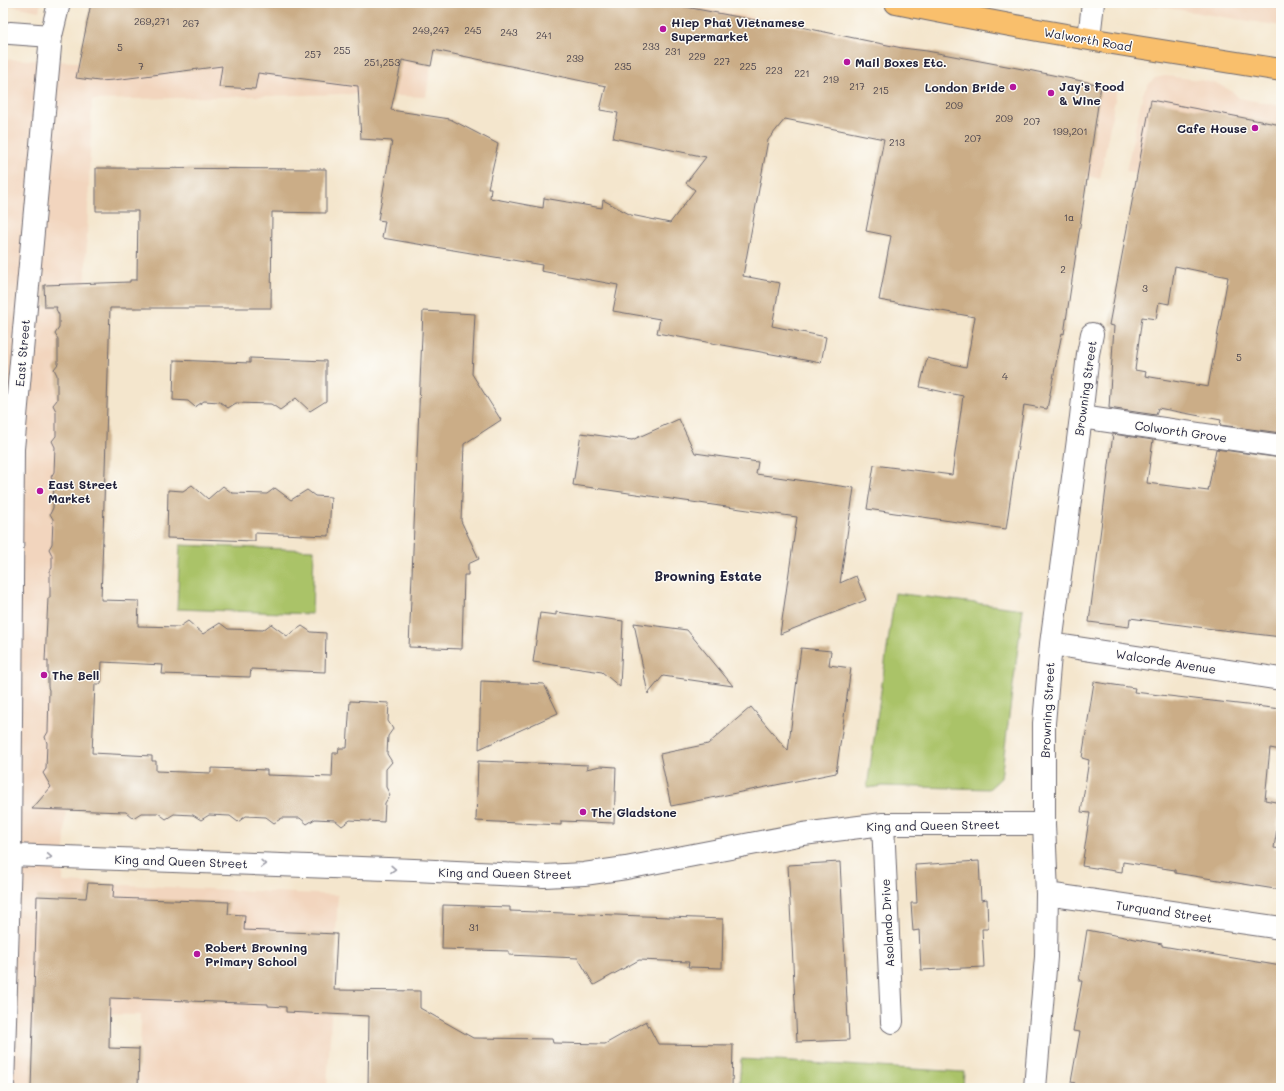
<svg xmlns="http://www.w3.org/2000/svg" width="1284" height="1091" viewBox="0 0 1284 1091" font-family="Mali,sans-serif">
  <rect width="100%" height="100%" fill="#fdfcf7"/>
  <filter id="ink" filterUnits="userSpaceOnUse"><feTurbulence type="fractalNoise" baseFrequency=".025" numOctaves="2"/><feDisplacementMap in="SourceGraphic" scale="8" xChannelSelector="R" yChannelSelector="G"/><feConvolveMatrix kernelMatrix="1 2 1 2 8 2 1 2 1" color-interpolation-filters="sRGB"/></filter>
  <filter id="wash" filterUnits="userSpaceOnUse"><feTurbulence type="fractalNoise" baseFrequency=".012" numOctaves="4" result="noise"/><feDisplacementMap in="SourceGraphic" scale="16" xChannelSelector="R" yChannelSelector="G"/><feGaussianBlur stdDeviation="0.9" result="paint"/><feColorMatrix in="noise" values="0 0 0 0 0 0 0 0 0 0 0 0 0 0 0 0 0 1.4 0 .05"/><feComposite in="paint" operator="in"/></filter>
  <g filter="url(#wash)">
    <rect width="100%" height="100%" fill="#f4e6cd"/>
    <path fill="#f2d5be" d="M3,3H41L39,11L3,4Z
      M92,3H675L1028,70L1117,89L1100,179L891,125L435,38L426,97L344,94L92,100L63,882L338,895L327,1088H139L141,1015L55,1013L50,1088H3V59L79,62Z
      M1136,3H1281V26Z
      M1165,76L1200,80L1218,84L1233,92L1239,98L1281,106V197L1126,171L1143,93L1148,85L1155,78Z"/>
    <path fill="#aac368" stroke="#667252" d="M180,545L314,550L312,614L177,609Z
      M895,593L1023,609L1001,778L989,789L883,786L867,788Z
      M741,1059L964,1072L963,1088H739Z"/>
    <g id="blocks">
      <path fill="#cbad87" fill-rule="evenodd" d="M91,3H665L770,23L796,26L902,48L927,51L1033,71L1101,85L1064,334L1062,333L1047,409L1024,405L1006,529L867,509L874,465L952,475L963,396L920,387L927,358L966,367L975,317L879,300L891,236L866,231L884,139L785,119L768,140L743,276L780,283L772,326L826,337L821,363L657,333L660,319L613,311L618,285L541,271L542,265L382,238L385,221L378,220L392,141L361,139L358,86L258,73L255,89L219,87L222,66L114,80L99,81L76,78ZM434,50L606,86L600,110L618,113L613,138L706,157L686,183L695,190L670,223L631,215L603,200L602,208L544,198L543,208L490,198L491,188H488L498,144L450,119L391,110L402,60L431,66Z
        M1151,100L1281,125V433L1220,425L1221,420L1158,408L1156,415L1109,408L1114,326L1109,325ZM1175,266L1228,277L1208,387L1145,376L1146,372L1135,370L1142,317L1156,319L1159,302L1169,304Z
        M96,168L326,169V213L272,212L271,308H110L101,600L139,601L138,626L179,627L188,621L203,634L220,623L228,629L263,630L271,624L287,636L302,626L311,632L326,633L325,672L251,669L250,677L162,674L163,665L102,662L101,684H95L92,753L152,756V761H156V771L211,773V768L267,770V775L332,777L333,753H338L339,748H347L350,701L389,703L388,721L393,729L388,736L387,754L392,762L386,769V787L390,795L385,803L384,822L350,820L342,826L335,820L315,819L307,824L300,818H282L274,823L266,817L246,816L238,822L230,816L209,815L201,820L193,815L174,814L166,819L158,813H141L133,818L126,812L32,809L51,787L43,773L46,769L47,743L45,737L48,732L49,690L48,687V661H45L48,598H50V571L52,568V555L49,549L52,544L53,519L50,514L53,508L54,483L51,477L54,472L55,447L52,441L56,436V411L53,405L57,400V375L54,369L58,364V339L55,334L59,328V315L56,309L57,307H45L44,285L130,282V280H137L138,211H96Z
        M423,311L475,314L472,374L501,420L464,444L461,521L479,559L468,564V575H464L462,649L409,647Z
        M250,358L326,361V401L310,411L296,398L280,410L271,404L236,403L228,408L220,402L204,401L195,407L188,401L173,400L174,360L250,363Z
        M679,419L695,453L758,462L756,474L854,488L840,583L856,576L866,600L780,634L797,517L573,485L581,433L632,440Z
        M1113,434L1153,440L1147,483L1208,491L1216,449L1281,458V637L1189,626L1130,618L1129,627L1089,622Z
        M192,485L208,499L223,486L232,493L267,494L275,488L291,500L307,490L315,496L331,497L329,536L255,533V541L167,538L168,490L183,491Z
        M556,612L623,621L620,687L602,672L533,662L540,613L556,615Z
        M634,623L687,630L733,686L663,676L648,694Z
        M801,648L831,651L829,665L851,668L836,773L671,806L660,754L708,744L751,707L788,751Z
        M481,681L544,684L558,713L479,749Z
        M1094,682L1135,688L1134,692L1281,709V750L1270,748L1265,800L1281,803L1274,848L1281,849V890L1175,873V870L1123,862L1122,872L1082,866L1090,813L1081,812L1089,760L1082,758Z
        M478,761L589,765L586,769L601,766L616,767L614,823L561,821V825L476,821Z
        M979,861L981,900L987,899L988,929H982L984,967L921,970L919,930L913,931L911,903H917L915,865Z
        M840,862L849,1040L797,1042L788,865Z
        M88,883L114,884L113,898L229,902L228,914L245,915L244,930L337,934L334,990L420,991V1008L473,1038L552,1039L553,1043L605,1044L646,1021L658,1044L733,1045L732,1088L368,1087L369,1016L286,1012V1007L268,1006V1004L110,998L109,1048L139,1049L138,1088H31L37,896L86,898Z
        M443,905L510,907V911L723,919L722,968L688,967L689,962L639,960L594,985L578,958L509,955V951L442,949Z
        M1087,930L1162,944V946L1281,966V1088H1074L1075,1083L1071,1082L1080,1032L1073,1031L1082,981H1079Z"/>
    </g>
  </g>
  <g filter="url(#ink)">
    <use href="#blocks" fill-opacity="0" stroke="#6c676e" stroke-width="1"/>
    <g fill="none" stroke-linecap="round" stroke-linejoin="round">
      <defs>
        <path id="minor" d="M10,33L51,36
          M1089,38L1093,3
          M1081,417L1281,446
          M1051,644L1281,679
          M883,824L892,1022
          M10,855L414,870L544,876L584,874L626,868L803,834L883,824H1044
          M1047,894L1281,928
          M3,1088L10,855L13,449L51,36L59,3
          M1035,1088L1046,957L1047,894L1044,824V723L1051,644L1081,417L1088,354L1092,334"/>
        <path id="primary" d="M896,3C976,19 1056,34 1137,47C1185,55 1233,62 1281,70"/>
      </defs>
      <use href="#minor" stroke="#6c676e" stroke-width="24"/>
      <use href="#primary" stroke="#6c676e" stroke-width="24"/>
      <use href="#minor" stroke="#fff" stroke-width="22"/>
      <use href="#primary" stroke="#f9bf6c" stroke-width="22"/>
    </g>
    <defs><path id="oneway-chevron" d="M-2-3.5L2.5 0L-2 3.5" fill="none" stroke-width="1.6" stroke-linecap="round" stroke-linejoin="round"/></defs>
    <g stroke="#9c9ca7">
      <use href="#oneway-chevron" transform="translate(49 857) rotate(2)"/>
      <use href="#oneway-chevron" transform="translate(263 864) rotate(2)"/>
      <use href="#oneway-chevron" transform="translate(393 869) rotate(2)"/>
    </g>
  </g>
  <g fill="#b5179e" stroke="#fdfcf7" stroke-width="1.5">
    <circle cx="663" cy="29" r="4"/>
    <circle cx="847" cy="62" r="4"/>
    <circle cx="1013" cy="87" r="4"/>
    <circle cx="1051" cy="93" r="4"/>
    <circle cx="1255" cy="128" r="4"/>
    <circle cx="40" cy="491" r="4"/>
    <circle cx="44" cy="675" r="4"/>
    <circle cx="583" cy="812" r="4"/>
    <circle cx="197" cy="954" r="4"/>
  </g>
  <g text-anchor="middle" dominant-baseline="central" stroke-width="3" stroke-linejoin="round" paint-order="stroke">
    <g font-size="10" fill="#4c454e">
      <text x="152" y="21">269,271</text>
      <text x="191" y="23">267</text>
      <text x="431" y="30">249,247</text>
      <text x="473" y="30">245</text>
      <text x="509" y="32">243</text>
      <text x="544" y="35">241</text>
      <text x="651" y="46">233</text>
      <text x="120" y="47">5</text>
      <text x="342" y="50">255</text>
      <text x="673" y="51">231</text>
      <text x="313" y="54">257</text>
      <text x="697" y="56">229</text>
      <text x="575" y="58">239</text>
      <text x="722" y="61">227</text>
      <text x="382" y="62">251,253</text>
      <text x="141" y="66">7</text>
      <text x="623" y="66">235</text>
      <text x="748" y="66">225</text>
      <text x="774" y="70">223</text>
      <text x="802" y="73">221</text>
      <text x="831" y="79">219</text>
      <text x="857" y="86">217</text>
      <text x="881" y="90">215</text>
      <text x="954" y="105">209</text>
      <text x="1004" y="118">209</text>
      <text x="1032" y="121">207</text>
      <text x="1070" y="131">199,201</text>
      <text x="973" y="138">207</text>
      <text x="897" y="142">213</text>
      <text x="1069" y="217">1a</text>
      <text x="1063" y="269">2</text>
      <text x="1145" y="288">3</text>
      <text x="1239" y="357">5</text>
      <text x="1005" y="376">4</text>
      <text x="474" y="927">31</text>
    </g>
    <g font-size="12" font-weight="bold" fill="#22223b" stroke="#fdfcf7" text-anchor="start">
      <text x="671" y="22">Hiep Phat Vietnamese<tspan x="671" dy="14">Supermarket</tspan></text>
      <text x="855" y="62">Mail Boxes Etc.</text>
      <text x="1059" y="86">Jay's Food<tspan x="1059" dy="14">&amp; Wine</tspan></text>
      <text x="1005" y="87" text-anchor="end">London Bride</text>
      <text x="1247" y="128" text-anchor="end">Cafe House</text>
      <text x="48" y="484">East Street<tspan x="48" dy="14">Market</tspan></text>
      <text x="52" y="675">The Bell</text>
      <text x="591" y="812">The Gladstone</text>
      <text x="205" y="947">Robert Browning<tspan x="205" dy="14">Primary School</tspan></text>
    </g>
    <g font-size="12" fill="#22223b" stroke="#fdfcf7">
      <text transform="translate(1088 39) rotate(10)">Walworth Road</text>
      <text transform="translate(22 353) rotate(-85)">East Street</text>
      <text transform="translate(1085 388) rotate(-82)">Browning Street</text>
      <text transform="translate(1181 431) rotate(8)">Colworth Grove</text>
      <text transform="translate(1166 661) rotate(9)">Walcorde Avenue</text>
      <text transform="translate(1047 710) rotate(-87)">Browning Street</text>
      <text transform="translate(933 825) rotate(-1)">King and Queen Street</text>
      <text transform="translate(181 861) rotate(2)">King and Queen Street</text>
      <text transform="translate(505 873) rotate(1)">King and Queen Street</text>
      <text transform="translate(1164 911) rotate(8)">Turquand Street</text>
      <text transform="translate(887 923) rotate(-93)">Asolando Drive</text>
    </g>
    <g font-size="13" font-weight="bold" fill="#22223b" stroke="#fdfcf7">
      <text x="708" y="575">Browning Estate</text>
    </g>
  </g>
  <rect width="1284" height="1091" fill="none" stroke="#fdfcf7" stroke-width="16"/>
</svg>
